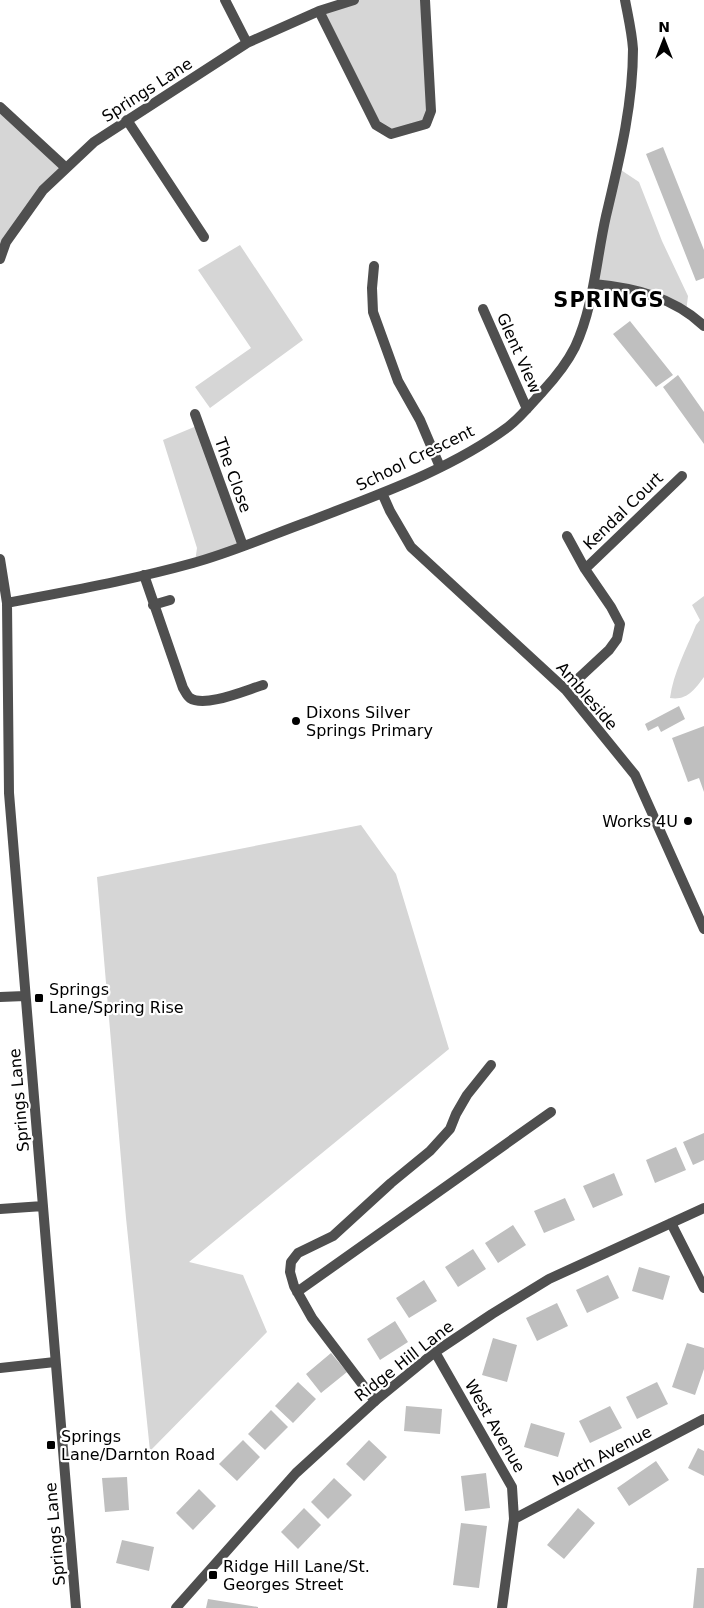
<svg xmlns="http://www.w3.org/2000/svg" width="704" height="1608" viewBox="0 0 704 1608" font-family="'DejaVu Sans',sans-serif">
  <rect width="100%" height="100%" fill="#fff"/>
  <path fill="#d6d6d6" d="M354,0H425L431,111L426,124L391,134L376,125L319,11Z
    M0,107L65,167L43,190L0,259Z
    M618,168L639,182L662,241L688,296L686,312L676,306L594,284Z
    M240,245L303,340L210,408L195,387L251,348L198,270Z
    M199,425L243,546L195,562L197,548L163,440Z
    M704,596V677C695,689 687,701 670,698C673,673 687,648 696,625L700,620L692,605Z
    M361,825L396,874L449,1049L189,1262L243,1275L267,1332L150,1451L126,1218L97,877Z"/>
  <path fill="#bfbfbf" d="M663,147L704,250V278L696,281L646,154Z
    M630,321L673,375L656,387L613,334Z
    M678,375L704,412V444L663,387Z
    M679,706L685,719L661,732L658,726L648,731L645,724Z
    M704,726V792L699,778L688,782L672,738Z
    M704,1133V1160L693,1165L683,1142Z
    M676,1147L686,1170L655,1183L646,1160Z
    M614,1173L623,1195L593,1208L583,1186Z
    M565,1198L575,1220L544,1233L534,1211Z
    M513,1225L526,1245L498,1263L485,1243Z
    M473,1249L486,1269L458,1287L445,1267Z
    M639,1267L670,1276L663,1300L632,1291Z
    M608,1275L619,1298L587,1313L576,1290Z
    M424,1280L437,1301L409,1318L396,1298Z
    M557,1303L568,1326L537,1341L526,1318Z
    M395,1321L408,1342L380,1360L367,1339Z
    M493,1338L517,1345L507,1382L482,1375Z
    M687,1343L704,1348V1369L695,1395L672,1387Z
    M331,1353L347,1372L321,1393L306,1374Z
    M298,1382L316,1399L293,1423L275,1406Z
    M657,1382L668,1404L637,1419L626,1397Z
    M406,1406L442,1409L440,1434L404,1431Z
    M610,1406L622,1428L590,1443L579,1421Z
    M271,1410L288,1427L265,1450L248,1434Z
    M531,1423L565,1433L558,1457L524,1447Z
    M243,1440L260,1457L237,1481L219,1464Z
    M369,1440L387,1457L364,1481L346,1464Z
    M698,1448L704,1451V1476L688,1468Z
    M656,1461L669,1480L629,1506L617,1488Z
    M486,1473L490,1508L465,1511L461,1476Z
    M127,1477L129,1510L105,1512L102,1478Z
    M334,1478L352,1495L328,1519L311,1502Z
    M199,1489L216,1506L193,1530L176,1513Z
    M304,1508L321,1525L298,1549L281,1532Z
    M578,1508L595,1523L564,1559L547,1545Z
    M461,1523L487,1526L479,1588L453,1585Z
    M122,1540L154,1547L149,1571L116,1563Z
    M697,1568H704V1608H693Z
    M208,1599L258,1607V1608H206Z"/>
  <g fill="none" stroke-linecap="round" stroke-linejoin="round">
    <path stroke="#4f4f4f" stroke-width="10" d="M374,266L372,288L373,312L398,381L420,420L440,467
      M144,575L183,688C185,691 187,696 190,698C205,708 246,690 263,685
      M153,605L170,600
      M297,1292L551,1112
      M375,1401L312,1318L294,1286L290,1272L291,1262L298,1253L333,1236L391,1183L430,1151L450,1129L456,1114L467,1095L491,1065"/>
    <path stroke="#4f4f4f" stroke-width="10" d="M225,0L247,43
      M319,11L376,125L391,134L426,124L431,111L425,0
      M0,107L65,167
      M127,120L204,237
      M0,259L6,242L43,190L94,142L247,43L319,11L354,0
      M594,284C635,288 673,297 704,326
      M483,309L527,409
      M195,414L243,546
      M382,493L390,511L411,547L566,690L635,775L704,929
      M0,559L7,603L9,793L76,1608
      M585,569L682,476
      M7,603C69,591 132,580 193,563C233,552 271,535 310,521C377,495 450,470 508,427C521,417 532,403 543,391C555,378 567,363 575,347C594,306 596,260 606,216C619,161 633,106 633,49C632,33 628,16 625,0
      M566,690L609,650L617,639L620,624L611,607L585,569L567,536
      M0,997L25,996
      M0,1209L43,1206
      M671,1223L704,1288
      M435,1352L512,1487L514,1519L502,1608
      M0,1368L55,1362
      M514,1519L704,1419
      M176,1608L296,1473L375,1401L435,1352L492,1314L549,1279L704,1208"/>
  </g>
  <g fill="#000" stroke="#fff" stroke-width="2">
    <circle cx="296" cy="721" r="5"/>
    <circle cx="688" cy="821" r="5"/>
    <rect x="34" y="993" width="10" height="10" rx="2.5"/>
    <rect x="46" y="1440" width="10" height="10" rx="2.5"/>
    <rect x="208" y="1570" width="10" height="10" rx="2.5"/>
  </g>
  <g text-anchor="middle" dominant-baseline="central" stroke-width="4.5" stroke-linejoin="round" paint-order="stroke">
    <g font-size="16" fill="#000" stroke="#fff">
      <text transform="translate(147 90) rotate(-33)">Springs Lane</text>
      <text transform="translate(519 353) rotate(66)">Glent View</text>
      <text transform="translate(415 458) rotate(-26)">School Crescent</text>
      <text transform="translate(233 475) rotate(70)">The Close</text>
      <text transform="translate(623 511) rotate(-44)">Kendal Court</text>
      <text transform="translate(587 696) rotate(49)">Ambleside</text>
      <text transform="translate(19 1100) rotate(-95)">Springs Lane</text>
      <text transform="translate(404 1361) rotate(-38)">Ridge Hill Lane</text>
      <text transform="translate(495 1426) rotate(60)">West Avenue</text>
      <text transform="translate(602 1456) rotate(-28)">North Avenue</text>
      <text transform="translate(55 1534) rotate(-95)">Springs Lane</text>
    </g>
    <g font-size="16" fill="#000" stroke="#fff" text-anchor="start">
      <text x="306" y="712">Dixons Silver<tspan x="306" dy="18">Springs Primary</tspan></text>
      <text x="678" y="821" text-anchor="end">Works 4U</text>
      <text x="49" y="989">Springs<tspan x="49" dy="18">Lane/Spring Rise</tspan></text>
      <text x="61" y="1436">Springs<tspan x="61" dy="18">Lane/Darnton Road</tspan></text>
      <text x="223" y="1566">Ridge Hill Lane/St.<tspan x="223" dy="18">Georges Street</tspan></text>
    </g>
    <g font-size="21" font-weight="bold" letter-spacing="1" fill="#000" stroke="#fff">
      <text x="609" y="300">SPRINGS</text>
    </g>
  </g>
  <g transform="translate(664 40)" stroke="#ffffff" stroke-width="4" paint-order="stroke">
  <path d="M0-4L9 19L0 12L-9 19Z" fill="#000000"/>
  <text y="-8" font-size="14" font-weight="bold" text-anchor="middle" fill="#000000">N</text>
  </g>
</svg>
